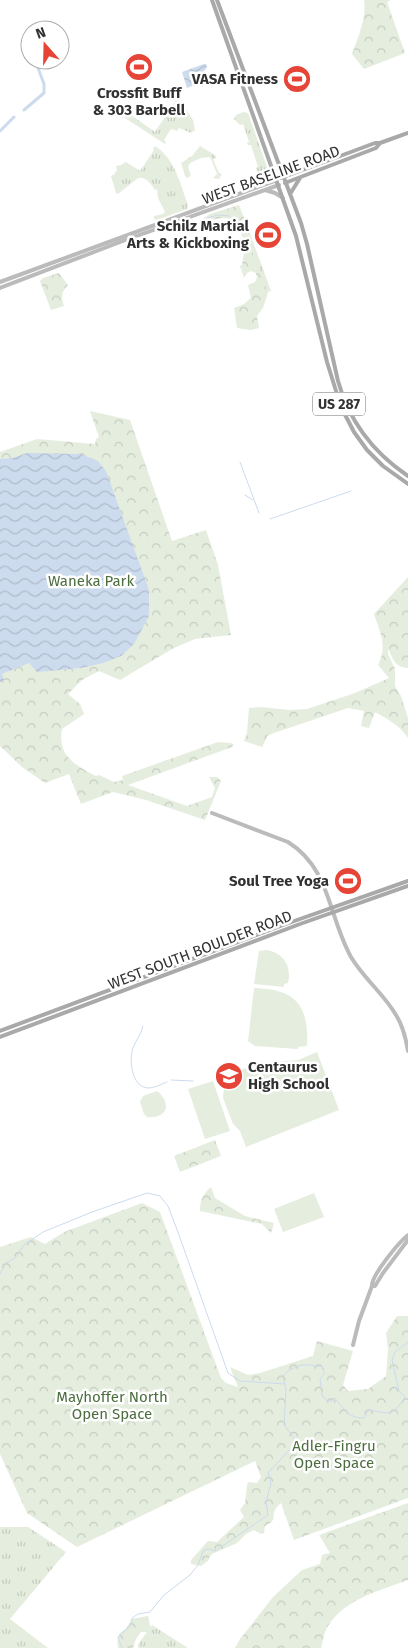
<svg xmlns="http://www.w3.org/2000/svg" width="408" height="1648" viewBox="0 0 408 1648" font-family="'Fira Sans',sans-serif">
  <defs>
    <pattern id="grass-tufts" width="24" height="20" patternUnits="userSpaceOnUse" patternTransform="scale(1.25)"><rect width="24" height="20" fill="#e5eddf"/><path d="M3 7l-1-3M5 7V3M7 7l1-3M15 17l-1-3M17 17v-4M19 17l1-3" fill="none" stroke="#c5ccc0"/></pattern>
    <pattern id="forest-crowns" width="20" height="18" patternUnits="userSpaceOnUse" patternTransform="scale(1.25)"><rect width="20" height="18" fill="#e5eddf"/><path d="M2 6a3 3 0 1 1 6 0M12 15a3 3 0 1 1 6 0" fill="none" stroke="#c5ccc0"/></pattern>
    <pattern id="water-waves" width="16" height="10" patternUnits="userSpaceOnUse" patternTransform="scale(1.25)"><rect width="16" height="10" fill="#ccdbed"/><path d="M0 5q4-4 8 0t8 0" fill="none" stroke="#b0bccc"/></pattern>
  </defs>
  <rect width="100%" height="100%" fill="#fff"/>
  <path fill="url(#grass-tufts)" d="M178,97L193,120L195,130L191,133L179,128L177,131L171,129L164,140L166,142L165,144L119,114L124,110L155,132Z
    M243,112L248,113L268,170V175L263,180L257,182L255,176L257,172L256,168L258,167L251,145H248L247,143L249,142L243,124L240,125L234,119L236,115Z
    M155,146C175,159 180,183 188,205L187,209L157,220L154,219V216L163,214L165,212L158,198L157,189L155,190C151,184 146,176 138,178L118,194L116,193L111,176L115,174V172L117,171L116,166L121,165L126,162L140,171L154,150L153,149Z
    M200,146L215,155L216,158L213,159L219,173L222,174L219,179L213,178L217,174L211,159L209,157L201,158L190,163L188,167L191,176L187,178L185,176L181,163L192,156Z
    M245,220L271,291L267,292L242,224Z
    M28,1527L66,1552L10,1619L48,1648H0V1527Z
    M152,1625L188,1648H138L139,1643Z"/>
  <path fill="url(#forest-crowns)" d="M364,0H391L387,2L405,53L364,69L352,54C358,37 367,18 364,0Z
    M239,205L245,220L242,224L268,293L263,308L257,316L259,328L251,330L237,328L234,308L244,304L251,298L248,285L255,282L257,278L256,273L251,271L247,273L244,278L240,266L242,265L245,245L238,223C223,215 219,218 204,223L202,219L210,214Z
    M59,273L68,285C61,292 61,297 64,306L51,310L40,281L43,278Z
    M90,411L130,420L172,541L206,530L218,565L231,635L195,639L172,649L120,680L99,671L82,680L68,694L80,704L84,714L62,729C57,756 75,765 96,776L99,775L114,782L123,780L122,776L218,742C224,743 228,742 234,744L232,747L128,785L187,806L212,797L215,788L209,777H217L221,781L205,820L146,800L113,792L81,804L69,774L45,783L22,767L0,746V452L37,439L95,444L96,439L99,437Z
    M408,577V668C394,667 393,658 388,649V654L395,669V686L401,696L408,718V738C400,726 388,719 375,712L369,728L361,726L364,711L348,708L268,735L262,747L244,741L247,733L249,708L262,707L289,710L307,709L355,693L389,678L378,665C388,645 380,633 374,614Z
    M215,1140L221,1156L180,1172L174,1156Z
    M211,1187L215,1198L245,1216L274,1223L271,1233L262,1224L200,1211C200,1200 203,1194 211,1187Z
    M142,1203L160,1212L221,1378L226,1383L238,1387L230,1367L248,1375L260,1373L313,1356L317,1341L353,1351L343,1385L348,1391L368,1389L386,1376L388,1349L386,1333L397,1316H408V1498L294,1540L280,1500L281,1503C279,1505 276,1507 275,1510C271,1519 278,1519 265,1526L264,1533L261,1534L254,1530L246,1534L237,1543L212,1554L209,1558V1560L201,1566L191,1564V1560L208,1541L217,1542L244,1517L240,1510L245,1503L247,1485L249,1482L257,1483L261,1477L255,1461L77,1547L27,1513L0,1454V1247L31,1237L45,1244L64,1232Z
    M408,1503V1580C379,1591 346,1598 328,1626C324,1632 323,1641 321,1648H235L240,1639L273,1597L302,1570L320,1564L322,1555L330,1553L319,1535Z
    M148,1616L151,1629L149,1632H141L136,1639L133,1648H118C115,1627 128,1634 131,1619Z"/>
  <path fill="#e5eddf" d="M267,950C284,953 292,967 288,983L284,984V987L254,984L259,951Z
    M254,988C296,989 309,1005 307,1046L298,1047V1049L255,1046L248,1041Z
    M317,1052L339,1110L246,1147L240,1131L233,1124L223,1098L224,1088L232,1072L264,1063L298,1060Z
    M213,1081L230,1131L205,1139L188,1089Z
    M157,1091C172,1103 168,1119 147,1117L144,1114L140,1102L143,1096Z
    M314,1193L324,1217L283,1232L274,1209Z"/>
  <path fill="url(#water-waves)" d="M204,64H206L207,67L199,78L197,84L187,88L182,72Z
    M27,453L81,454L98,461L106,471L149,590V616L134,644L121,656L103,663L81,668L37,672L29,663L2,674L4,681L0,682V459L13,458Z"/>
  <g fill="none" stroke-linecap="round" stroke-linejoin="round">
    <path stroke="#ccdbed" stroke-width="1" d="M208,218L218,215L229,216
      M240,462L259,513
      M245,495L253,500
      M270,519L351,491
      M143,1026C141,1035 136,1040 133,1048C129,1059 131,1087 148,1088C154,1088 162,1084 167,1082
      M171,1080L193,1081
      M0,1274L6,1263L15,1258L24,1245L43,1232L92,1212L147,1193L160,1196L168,1206L179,1235L228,1373L240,1381L285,1384
      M122,1648L118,1637L132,1625V1618L138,1614L150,1612L164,1595L190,1575L198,1565L203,1551L208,1549L215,1551L268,1515L266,1502L271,1483L268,1473L293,1446L294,1438L284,1425L286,1390L283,1376C289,1369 299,1364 309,1365C313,1365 316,1367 321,1366L324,1369V1374L320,1379L322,1395L327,1401H332L335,1398C343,1408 349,1419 364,1418L368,1410C390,1413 392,1418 405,1397L399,1391L392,1360L395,1352L408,1342"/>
    <path stroke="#ccdbed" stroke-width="3" d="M26,34L30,46
      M24,110L44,93V84L35,60
      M0,131L14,117"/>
    <path stroke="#bbb" stroke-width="4" d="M265,184L273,169
      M265,190L275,193L283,198
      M0,282L277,180
      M0,288L120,242L279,185
      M212,813L288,842C331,869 328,916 351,957C364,979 384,994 396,1015C403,1026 406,1039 408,1051
      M372,1286H375L383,1273L408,1240
      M353,1345L359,1321L372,1286C371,1276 399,1242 408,1235"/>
    <path stroke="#a9a9a9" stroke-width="4" d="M212,0L296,236L327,362L341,407L354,432L367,450L383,466L408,484
      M217,0L301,223L307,244L338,381C349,421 374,453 408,476
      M279,164L296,172
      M281,178L375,143H380L408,133
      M285,183L376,148L380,143
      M290,194L300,178
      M0,1031L283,925L408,881
      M0,1037L300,924L408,886"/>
  </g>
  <defs>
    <symbol id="stadium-disc" viewBox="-11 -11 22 22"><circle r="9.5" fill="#e54436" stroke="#fff"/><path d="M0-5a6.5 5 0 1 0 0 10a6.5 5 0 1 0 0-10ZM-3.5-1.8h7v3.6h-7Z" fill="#fff"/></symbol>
    <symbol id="school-disc" viewBox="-11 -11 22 22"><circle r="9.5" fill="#e54436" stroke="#fff"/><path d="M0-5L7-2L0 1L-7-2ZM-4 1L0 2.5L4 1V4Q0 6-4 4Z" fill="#fff"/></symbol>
  </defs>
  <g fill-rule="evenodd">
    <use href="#stadium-disc" x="123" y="51" width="32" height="32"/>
    <use href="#stadium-disc" x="281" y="63" width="32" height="32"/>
    <use href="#stadium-disc" x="252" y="219" width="32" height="32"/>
    <use href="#stadium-disc" x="332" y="865" width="32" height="32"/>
    <use href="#school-disc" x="213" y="1060" width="32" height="32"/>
  </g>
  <g text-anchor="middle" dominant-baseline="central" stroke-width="5" stroke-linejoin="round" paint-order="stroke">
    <rect fill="#fff" stroke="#6f6f6f" stroke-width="1" x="313" y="392.5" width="52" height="23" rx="4"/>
    <g font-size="14" font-weight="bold" fill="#313131">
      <text x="339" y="404">US 287</text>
    </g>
    <g font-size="15" font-weight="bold" fill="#313131" stroke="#fff" text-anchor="end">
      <text x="278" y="79">VASA Fitness</text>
      <text x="139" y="93" text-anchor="middle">Crossfit Buff<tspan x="139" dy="17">&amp; 303 Barbell</tspan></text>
      <text x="249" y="226">Schilz Martial<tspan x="249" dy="17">Arts &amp; Kickboxing</tspan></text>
      <text x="329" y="881">Soul Tree Yoga</text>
      <text x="248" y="1067" text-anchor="start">Centaurus<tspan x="248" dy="17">High School</tspan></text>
    </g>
    <g font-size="15" fill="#313131" stroke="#fff">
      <text transform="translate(271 175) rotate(-20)">WEST BASELINE ROAD</text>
      <text transform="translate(200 950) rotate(-21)">WEST SOUTH BOULDER ROAD</text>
    </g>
    <g font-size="15" fill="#4c6d3e" stroke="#fff">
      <text x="91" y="581">Waneka Park</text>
      <text x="112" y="1397">Mayhoffer North<tspan x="112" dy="17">Open Space</tspan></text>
      <text x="334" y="1446">Adler-Fingru<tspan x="334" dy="17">Open Space</tspan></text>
    </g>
  </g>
  <g transform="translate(45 45) rotate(340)"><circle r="24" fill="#ffffff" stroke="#adadad"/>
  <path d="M0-4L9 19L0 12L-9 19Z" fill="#e54436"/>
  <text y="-8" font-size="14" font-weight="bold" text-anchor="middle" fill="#313131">N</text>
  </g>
</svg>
